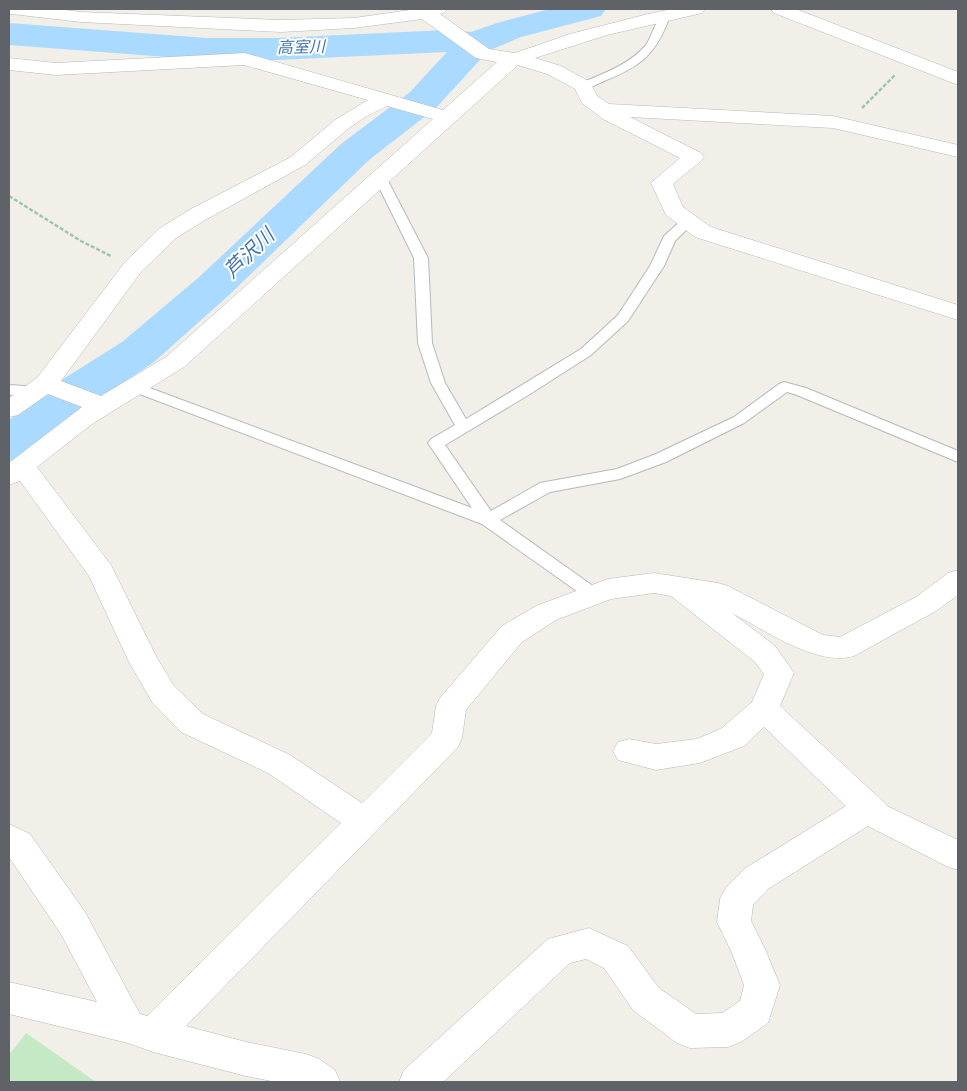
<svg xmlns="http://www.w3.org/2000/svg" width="967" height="1091" viewBox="0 0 967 1091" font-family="Figtree,'Noto Sans JP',sans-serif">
  <rect width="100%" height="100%" fill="#f1efe8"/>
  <path fill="#c5e8c5" d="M26,1033L96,1082H9V1055Z"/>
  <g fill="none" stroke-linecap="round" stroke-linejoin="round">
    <path fill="#aadaff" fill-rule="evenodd" d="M550,9H606L601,16L521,37L488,51L436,108L369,160L228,296L154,362L91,405L26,456L9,461V420L57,383L122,342L198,278L341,144L410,92L447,52L277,60H207L9,45V23L207,38H277L446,30L471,32L497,23Z"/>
    <defs>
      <path id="service" d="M665,13L670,16C656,54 642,66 604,81C597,84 587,91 579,88L577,86L579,84C602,74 629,65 646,45C652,37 657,15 665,13Z
        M380,173L386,177L428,258L432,343L445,383L466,419L581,349L618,315L650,266L664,236L684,218L689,217L695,221L675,241L664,266L628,321L591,355L530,394L445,445L491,511L540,483L617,469L656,454L734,417L779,384L784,382L806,388L958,451V462L797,395L787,392L744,423L666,462L620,479L550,492L500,520L600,591L602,595L600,599L594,601L588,599L482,524L129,390L127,387L129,384H139L472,508L428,443L431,439L455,425L431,383L418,343L414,258L374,177Z
        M9,385L41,387L43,390L41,393L9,395Z"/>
      <path id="minor" d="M9,9H57L81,12L281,20L354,18L417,9H447L444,13L440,14L489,49L515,53L570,34L648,14L672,9H705L702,13L607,35L535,58L561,66L590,82L597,96L609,104L833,116L958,145V157L833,128L630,117L701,153L704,157L701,161L673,184L683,207L711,227L958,305V320L695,237L666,215L651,183L680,158L603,119L582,103L575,89L568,85L547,74L518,65L184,367L92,424L37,467L111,565L157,658L174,686L203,714L290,755L362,803L432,733L436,706L440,698L502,626L536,606L608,579L654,573L718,583L728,586L823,635L840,637L916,597L948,573L958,570V595L936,611L854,656C817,667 765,630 732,613L775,646L794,673L780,706L889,807L958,840V870L946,866L868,826L768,889L753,905L751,921L765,949L780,985L768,1023L741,1042L728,1047L690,1048L677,1043L633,1010L604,968L586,959L570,963L443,1082H399L404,1070L548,939L589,928L628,946L659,988L696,1014L722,1013L740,1001L744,985L732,953L717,922L720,899L725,889L744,869L846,806L764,727L744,746L700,763L656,770L618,760L613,751L618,742L629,739L656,744L697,739L722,728L752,702L764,674L755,662L671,596L654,593L611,599L556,620L522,642L466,710L462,738L458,747L186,1026L246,1042L306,1054L319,1059L335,1070L340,1082H276L246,1076L153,1052L128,1043L9,1014V982L97,1002L61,934L9,857V824L30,834L85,912L140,1014L147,1016L341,823L268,773L181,732L152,702L129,662L89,576L20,481L9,485V463L82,407L48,394L18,415L9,417V398L37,378L125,262L160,228L191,209L291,157L335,120L368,100L244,65L56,75L9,70V58L56,63L245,53L443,110L497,62L476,58L422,19L354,28L281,32L81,22L12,14H9ZM387,106L433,119L166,357L101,396L61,381L141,272L176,238L207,219L305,165L349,128L365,117Z"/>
      <path id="tertiary" d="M771,9H796L958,72V85L774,13Z"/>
    </defs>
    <use href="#service" stroke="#b5b8bc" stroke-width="2"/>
    <use href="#minor" stroke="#b5b8bc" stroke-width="1"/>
    <use href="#tertiary" stroke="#b5b8bc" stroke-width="1"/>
    <path stroke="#9cc7a9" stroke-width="2.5" stroke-dasharray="4 2" stroke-linecap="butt" d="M862,108L895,75
      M9,196L81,241L111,256"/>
    <use href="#service" fill="#fff" fill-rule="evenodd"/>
    <use href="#minor" fill="#fff" fill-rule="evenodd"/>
    <use href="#tertiary" fill="#fff" fill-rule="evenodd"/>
  </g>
  <g text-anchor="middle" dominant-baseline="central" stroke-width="4" stroke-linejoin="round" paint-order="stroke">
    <g font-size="16" font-style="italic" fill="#4174aa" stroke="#fff">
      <text transform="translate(301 47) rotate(-1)">高室川</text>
    </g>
    <g font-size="20" font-style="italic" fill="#4174aa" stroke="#fff">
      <text transform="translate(249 253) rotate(-44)">芦沢川</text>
    </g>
  </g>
  <rect width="967" height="1091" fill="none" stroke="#5f6368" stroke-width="20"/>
</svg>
